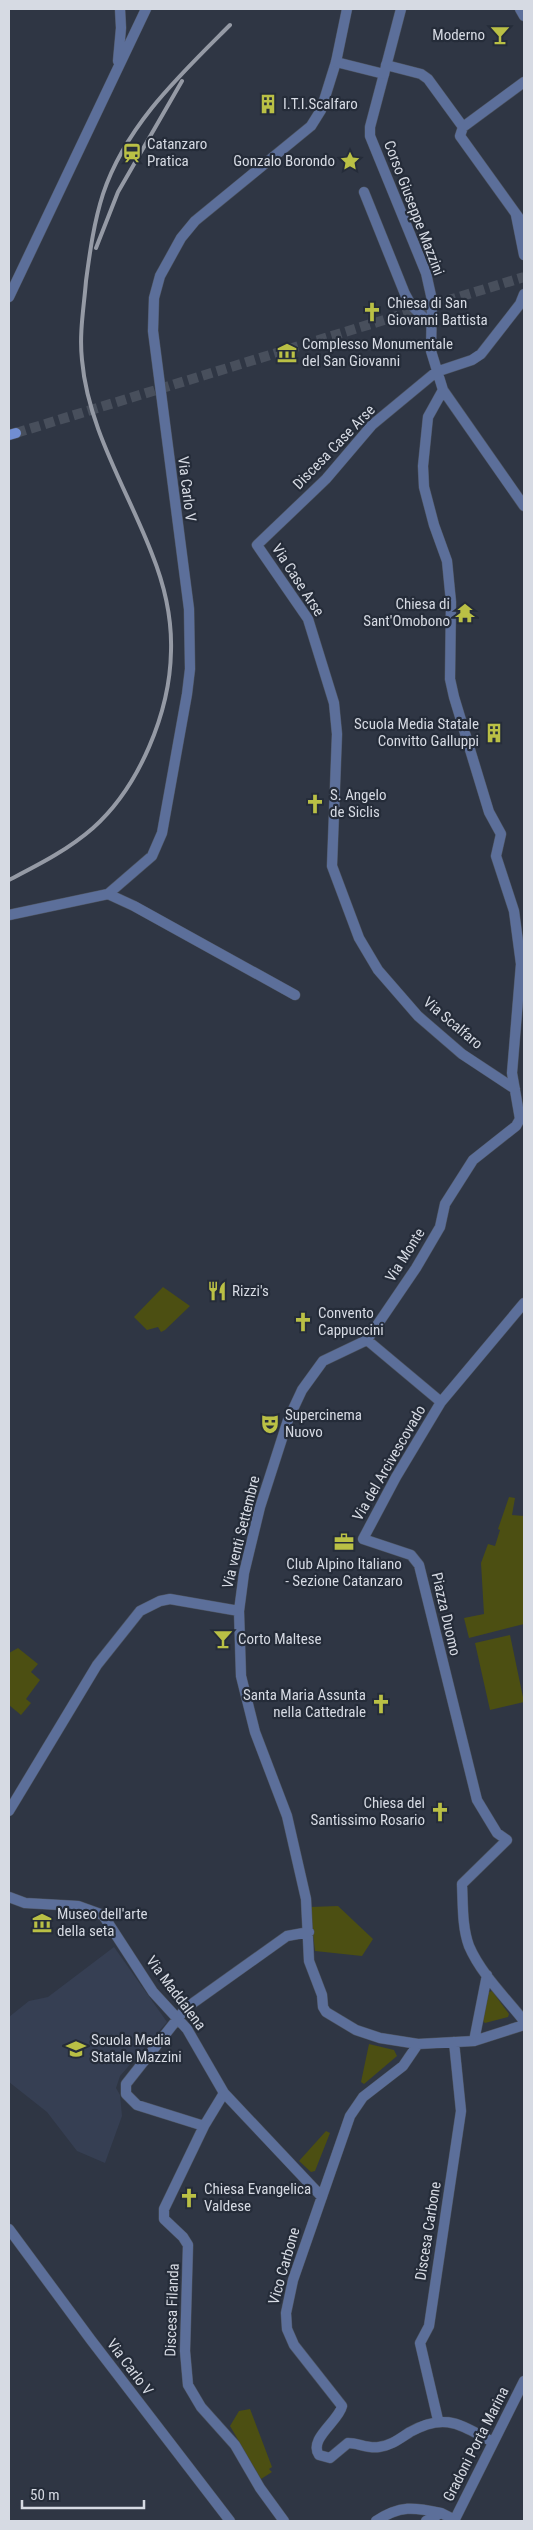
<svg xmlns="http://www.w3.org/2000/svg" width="533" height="2530" viewBox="0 0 533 2530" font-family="'Roboto Condensed',sans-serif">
  <rect width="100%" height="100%" fill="#2f3644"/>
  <path fill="#363f53" d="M114,1947L167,2022L120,2076L116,2088L120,2095L122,2116L105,2163L77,2151L47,2112L9,2082V2017L29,2001L48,1997Z"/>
  <path fill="#4c4f12" d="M163,1287L190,1306L165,1330L161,1332L158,1327L147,1330L134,1317Z
    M509,1497L515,1498L512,1515L524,1516V1624L469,1638L464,1618L484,1614L481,1563L488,1544L495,1546L500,1530L498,1529Z
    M510,1635L524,1702L490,1710L475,1643Z
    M18,1648L38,1664L31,1672L40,1680L26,1699L31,1703L21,1715L9,1705V1653Z
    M338,1906L373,1939L362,1956L315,1951L310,1907Z
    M492,1991L509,2014L508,2017L485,2023L483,2021L489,1992Z
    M369,2044L394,2050L397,2056L364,2084L361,2082Z
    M326,2131L330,2133L315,2171L311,2172L299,2161Z
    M250,2409L272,2467L269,2469L272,2472L261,2479L230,2426L239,2411Z"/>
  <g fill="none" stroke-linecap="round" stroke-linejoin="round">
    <path stroke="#484f5c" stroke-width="10" stroke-dasharray="10 5" stroke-linecap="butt" d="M16,433L524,277"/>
    <defs>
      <path id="pedestrian" d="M364,192L405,294L411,305L431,325"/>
      <path id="minor" d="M520,9L524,16
        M118,61L121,28L120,9
        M386,65L421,74L428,79L463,127
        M384,74L370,127V136L426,273L432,300L431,351L443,390L524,506
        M463,127L460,136L524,225
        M463,127L524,82
        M516,215L524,255
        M9,297L146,9
        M443,390L428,417L423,466L424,487L434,525L447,561L451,602L450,679L454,697L489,812L501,834L496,856L514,911L521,964L512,1073L520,1119L516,1126L473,1160L445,1204L440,1227L416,1268L367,1340L323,1361L302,1390L288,1420L260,1507L244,1573L239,1611L241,1676L255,1732L287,1816L306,1899L309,1961L322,1995L323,2007L326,2012L356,2030L380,2038L418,2044L474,2041L524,2025
        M108,894L134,906L295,995
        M9,915L108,894L152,856L162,833L187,694L190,669L189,609L153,331L154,298L160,276L181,238L195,221L311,126L321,110L336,62
        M515,1089L462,1054L418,1016L378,970L359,938L332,866L337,734L334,703L308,619L257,545L326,479L372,425L436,372L472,360L481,354L520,304L524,294
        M524,1303L441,1402L396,1477L363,1539L411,1555L419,1565L477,1800L497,1833L507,1840L462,1884C463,1904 462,1927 469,1946C481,1974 506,1998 524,2021
        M367,1340L441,1402
        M9,1811L97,1665L140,1611L160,1601L170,1599L239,1611
        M9,1897L25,1903L78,1906L103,1915L153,1992L187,2029L224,2093L322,2197
        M474,2041L487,1975
        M418,2044L403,2066L363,2097L350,2116L293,2280L286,2313L287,2329L294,2345L342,2406C339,2421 308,2439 319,2455L330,2458L348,2443C358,2443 368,2449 379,2447C392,2445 399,2439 410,2432C446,2412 460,2425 493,2442
        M224,2093L204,2126L164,2209V2219L183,2237L188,2245L185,2351L188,2385L201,2407L235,2445L260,2488L284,2521
        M204,2126L137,2105L126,2094V2084L186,2008L287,1936L309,1932
        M9,2229L91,2340L230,2521
        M438,2420L420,2343L429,2326L461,2111L454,2042
        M376,2521C400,2505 414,2507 441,2513
        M426,2521L441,2513L455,2520
        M454,2521L524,2381"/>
      <path id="tertiary" d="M347,9L336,62L384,74L401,9"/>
      <path id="secondary" d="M9,435L16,433"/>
    </defs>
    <use href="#pedestrian" stroke="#4d5461" stroke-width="11"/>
    <use href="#minor" stroke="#4d5461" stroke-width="11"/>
    <use href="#tertiary" stroke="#4d5461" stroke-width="11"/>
    <use href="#secondary" stroke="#4d5461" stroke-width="11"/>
    <use href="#pedestrian" stroke="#5c6f9a" stroke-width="10"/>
    <use href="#minor" stroke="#5c6f9a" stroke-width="10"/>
    <use href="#tertiary" stroke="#5c6f9a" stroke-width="10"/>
    <use href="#secondary" stroke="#718ed2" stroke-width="10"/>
    <path stroke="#959aa5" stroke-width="4" d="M96,248L118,192L182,81
      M9,880C38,865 68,850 93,828C139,787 170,713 171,651C172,619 164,584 152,554C128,491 88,429 82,360C79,333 84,307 86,281C90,251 94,222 103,194C126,125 180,75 230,25"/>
  </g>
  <defs>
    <symbol id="bar-bare" viewBox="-9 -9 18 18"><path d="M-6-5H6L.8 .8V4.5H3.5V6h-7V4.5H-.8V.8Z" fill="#bac045" stroke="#252c39" stroke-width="2.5" paint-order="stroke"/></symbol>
    <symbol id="building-bare" viewBox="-9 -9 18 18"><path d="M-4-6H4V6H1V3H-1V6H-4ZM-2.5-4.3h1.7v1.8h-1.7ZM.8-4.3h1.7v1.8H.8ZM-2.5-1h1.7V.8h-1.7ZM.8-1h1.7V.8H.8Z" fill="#bac045" stroke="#252c39" stroke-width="2.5" paint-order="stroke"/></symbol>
    <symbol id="station-bare" viewBox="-9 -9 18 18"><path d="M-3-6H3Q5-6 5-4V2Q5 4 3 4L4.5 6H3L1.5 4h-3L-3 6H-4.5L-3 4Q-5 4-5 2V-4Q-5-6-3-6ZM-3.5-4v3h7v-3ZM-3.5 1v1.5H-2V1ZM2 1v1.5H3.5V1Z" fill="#bac045" stroke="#252c39" stroke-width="2.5" paint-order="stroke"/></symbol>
    <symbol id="sight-bare" viewBox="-9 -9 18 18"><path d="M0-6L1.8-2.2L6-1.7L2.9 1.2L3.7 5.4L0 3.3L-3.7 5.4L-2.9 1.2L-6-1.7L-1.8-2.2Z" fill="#bac045" stroke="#252c39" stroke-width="2.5" paint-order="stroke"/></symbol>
    <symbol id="church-bare" viewBox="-9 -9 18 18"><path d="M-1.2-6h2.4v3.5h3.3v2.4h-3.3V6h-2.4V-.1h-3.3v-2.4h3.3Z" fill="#bac045" stroke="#252c39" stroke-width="2.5" paint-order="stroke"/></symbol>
    <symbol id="museum-bare" viewBox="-9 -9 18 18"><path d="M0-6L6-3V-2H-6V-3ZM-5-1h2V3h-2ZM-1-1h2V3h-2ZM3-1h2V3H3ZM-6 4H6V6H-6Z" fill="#bac045" stroke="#252c39" stroke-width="2.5" paint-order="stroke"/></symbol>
    <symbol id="temple-bare" viewBox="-9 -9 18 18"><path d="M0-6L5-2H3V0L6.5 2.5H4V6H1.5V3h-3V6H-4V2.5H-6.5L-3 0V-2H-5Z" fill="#bac045" stroke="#252c39" stroke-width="2.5" paint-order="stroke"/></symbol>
    <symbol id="restaurant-bare" viewBox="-9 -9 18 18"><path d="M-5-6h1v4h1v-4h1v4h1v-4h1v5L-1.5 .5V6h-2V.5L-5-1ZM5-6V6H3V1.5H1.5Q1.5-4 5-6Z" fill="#bac045" stroke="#252c39" stroke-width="2.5" paint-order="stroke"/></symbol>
    <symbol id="theatre-bare" viewBox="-9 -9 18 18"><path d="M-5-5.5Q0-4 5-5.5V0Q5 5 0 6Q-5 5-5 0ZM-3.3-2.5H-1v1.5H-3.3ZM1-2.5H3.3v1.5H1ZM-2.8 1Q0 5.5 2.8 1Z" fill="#bac045" stroke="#252c39" stroke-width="2.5" paint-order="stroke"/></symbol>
    <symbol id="office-bare" viewBox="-9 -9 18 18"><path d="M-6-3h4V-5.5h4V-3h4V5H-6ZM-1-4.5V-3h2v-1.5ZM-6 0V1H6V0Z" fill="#bac045" stroke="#252c39" stroke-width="2.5" paint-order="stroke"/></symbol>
    <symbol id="school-bare" viewBox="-9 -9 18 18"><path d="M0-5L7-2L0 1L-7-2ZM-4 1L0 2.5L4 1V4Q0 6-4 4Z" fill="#bac045" stroke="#252c39" stroke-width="2.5" paint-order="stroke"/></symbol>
  </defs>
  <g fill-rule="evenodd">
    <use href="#bar-bare" x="486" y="21" width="28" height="28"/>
    <use href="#building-bare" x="254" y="90" width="28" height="28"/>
    <use href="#station-bare" x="118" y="139" width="28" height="28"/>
    <use href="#sight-bare" x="336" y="147" width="28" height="28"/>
    <use href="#church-bare" x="358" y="298" width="28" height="28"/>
    <use href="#museum-bare" x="273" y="339" width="28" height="28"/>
    <use href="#temple-bare" x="451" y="599" width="28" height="28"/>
    <use href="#building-bare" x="480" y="719" width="28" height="28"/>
    <use href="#church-bare" x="301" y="790" width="28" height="28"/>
    <use href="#restaurant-bare" x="203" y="1277" width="28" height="28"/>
    <use href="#church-bare" x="289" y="1308" width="28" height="28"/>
    <use href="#theatre-bare" x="256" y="1410" width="28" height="28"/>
    <use href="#office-bare" x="330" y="1528" width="28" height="28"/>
    <use href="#bar-bare" x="209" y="1625" width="28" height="28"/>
    <use href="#church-bare" x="367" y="1690" width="28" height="28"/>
    <use href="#church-bare" x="426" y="1798" width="28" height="28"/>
    <use href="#museum-bare" x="28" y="1909" width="28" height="28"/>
    <use href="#school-bare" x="62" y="2035" width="28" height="28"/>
    <use href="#church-bare" x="175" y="2184" width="28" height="28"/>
  </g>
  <g text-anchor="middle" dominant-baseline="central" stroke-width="4.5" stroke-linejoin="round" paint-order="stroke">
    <g font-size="15" fill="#d6dae3" stroke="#252c39" text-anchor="start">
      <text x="485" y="35" text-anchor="end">Moderno</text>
      <text x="283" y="104">I.T.I.Scalfaro</text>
      <text x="147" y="144">Catanzaro<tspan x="147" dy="17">Pratica</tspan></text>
      <text x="335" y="161" text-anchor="end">Gonzalo Borondo</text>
      <text x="387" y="303">Chiesa di San<tspan x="387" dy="17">Giovanni Battista</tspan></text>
      <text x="302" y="344">Complesso Monumentale<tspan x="302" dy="17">del San Giovanni</tspan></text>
      <text x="450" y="604" text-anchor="end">Chiesa di<tspan x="450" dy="17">Sant'Omobono</tspan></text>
      <text x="479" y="724" text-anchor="end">Scuola Media Statale<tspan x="479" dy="17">Convitto Galluppi</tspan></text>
      <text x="330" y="795">S. Angelo<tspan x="330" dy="17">de Siclis</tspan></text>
      <text x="232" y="1291">Rizzi's</text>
      <text x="318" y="1313">Convento<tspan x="318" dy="17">Cappuccini</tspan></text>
      <text x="285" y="1415">Supercinema<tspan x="285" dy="17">Nuovo</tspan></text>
      <text x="344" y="1564" text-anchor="middle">Club Alpino Italiano<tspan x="344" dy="17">- Sezione Catanzaro</tspan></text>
      <text x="238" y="1639">Corto Maltese</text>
      <text x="366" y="1695" text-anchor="end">Santa Maria Assunta<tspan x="366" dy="17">nella Cattedrale</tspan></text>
      <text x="425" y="1803" text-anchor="end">Chiesa del<tspan x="425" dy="17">Santissimo Rosario</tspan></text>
      <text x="57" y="1914">Museo dell'arte<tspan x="57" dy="17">della seta</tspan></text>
      <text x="91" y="2040">Scuola Media<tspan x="91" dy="17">Statale Mazzini</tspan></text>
      <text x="204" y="2189">Chiesa Evangelica<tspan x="204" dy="17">Valdese</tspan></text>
    </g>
    <g font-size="15" fill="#d6dae3" stroke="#252c39">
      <text transform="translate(414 208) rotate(69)">Corso Giuseppe Mazzini</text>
      <text transform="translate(334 447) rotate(-46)">Discesa Case Arse</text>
      <text transform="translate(187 489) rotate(83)">Via Carlo V</text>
      <text transform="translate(298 580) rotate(57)">Via Case Arse</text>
      <text transform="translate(453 1023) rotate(40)">Via Scalfaro</text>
      <text transform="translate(405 1255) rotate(-58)">Via Monte</text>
      <text transform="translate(389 1463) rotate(-60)">Via del Arcivescovado</text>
      <text transform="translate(241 1532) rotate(-76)">Via venti Settembre</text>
      <text transform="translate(446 1614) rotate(77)">Piazza Duomo</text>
      <text transform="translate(176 1993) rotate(53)">Via Maddalena</text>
      <text transform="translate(428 2231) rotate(-81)">Discesa Carbone</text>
      <text transform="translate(284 2266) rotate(-74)">Vico Carbone</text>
      <text transform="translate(172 2310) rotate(-88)">Discesa Filanda</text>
      <text transform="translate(130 2367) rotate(53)">Via Carlo V</text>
      <text transform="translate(476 2444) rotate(-63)">Gradoni Porta Marina</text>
    </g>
  </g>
  <rect width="533" height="2530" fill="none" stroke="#d6dae3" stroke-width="20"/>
  <path d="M22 2500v8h122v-8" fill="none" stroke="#d6dae3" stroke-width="2.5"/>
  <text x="30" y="2500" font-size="15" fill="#d6dae3" stroke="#252c39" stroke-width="4" paint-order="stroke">50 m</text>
</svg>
